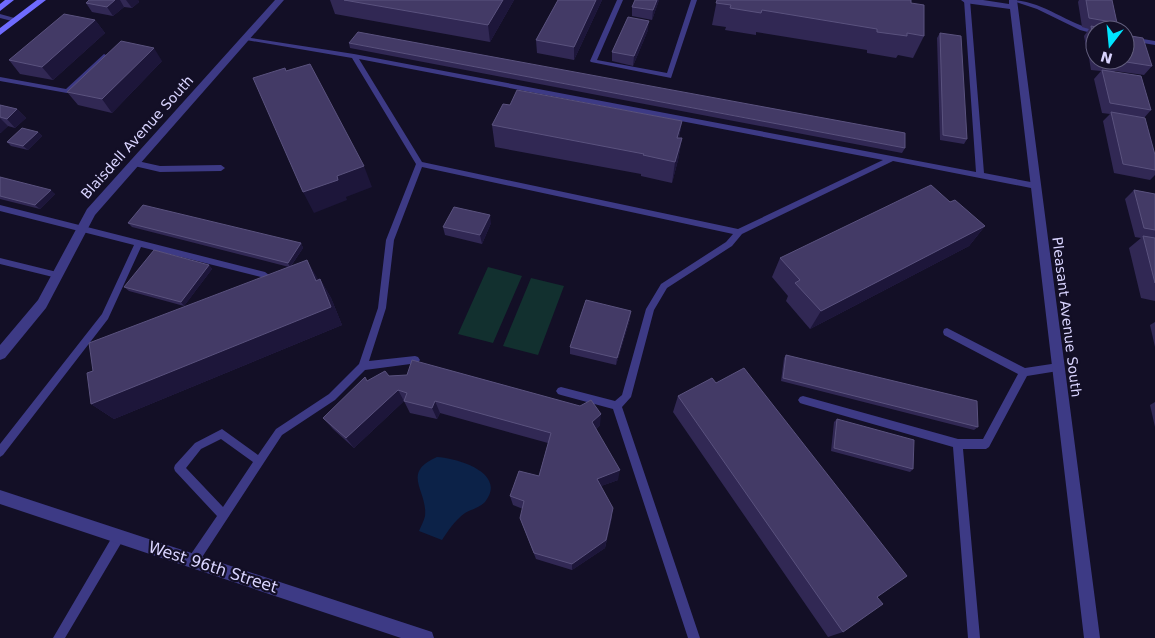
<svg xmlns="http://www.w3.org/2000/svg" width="1155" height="638" viewBox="0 0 1155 638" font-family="'DejaVu Sans',sans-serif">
  <rect width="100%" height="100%" fill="#130f26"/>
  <path fill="#12302f" d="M488,267L522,276L493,343L458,334Z
    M531,278L564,286L538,355L503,346Z"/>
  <path fill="#0c2248" d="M437,457C457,458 508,473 485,502C479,508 472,509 465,513C455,520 448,531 442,540L419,531C421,526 424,521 425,516C428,491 400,473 437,457Z"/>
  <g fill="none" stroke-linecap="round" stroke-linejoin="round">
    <path fill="#3d3a85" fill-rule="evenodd" d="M617,0H623L597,60L667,73L691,0H697L671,78L591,62L590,61Z
      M964,0H970L984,173L1036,183L1040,186L1039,188L1036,189L893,161L742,234L732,246L667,288L654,310L631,397L622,407L700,638H688L613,409L561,395L558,394L556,391L558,388L561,387L615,401L622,395L646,309L661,284L726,242L733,234L422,167L394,240L386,308L369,361L415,356L418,357L420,360L418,363L365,370L335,400L282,435L197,565L193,566L189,565L188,561L189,557L217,516L175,471L174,468L175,465L195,443L222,429L258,455L276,429L329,394L359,364L378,308L386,240L416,164L352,58L246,40L243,38L244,37L354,54L976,172ZM359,59L883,160L738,229L422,162ZM221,439L253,462L223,507L186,468L201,449Z
      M1010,0C1041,0 1066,23 1095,30V34L1080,30L1037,9Z
      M0,14L18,19L19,20L16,22L0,18Z
      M1125,36L1155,41V45L1125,40Z
      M104,54L106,55V57L69,93H67L0,81V77L66,89Z
      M133,160L160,166L221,165L225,168L221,171L160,172L130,165V161Z
      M0,205L265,272L269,275L265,278L141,247L108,319L3,455L0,457V444L102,314L134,245L0,211Z
      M0,258L57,272L61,275L57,278L0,264Z
      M947,328L1025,368L1058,363L1061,364L1063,367L1061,370L1058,371L1027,376L989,447L986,449H963L980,638H968L953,447L803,404L800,403L798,400L800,397L803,396L958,439H983L1018,374L944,335L943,332L944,329Z
      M119,531L123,532L124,536L123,540L65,638H53L115,532Z"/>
    <path fill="#3d3a85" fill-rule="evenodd" d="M275,0H284L95,215L46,308L5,358L0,360V345L38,300L87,209Z
      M961,0H983L1009,4V0H1017L1100,638H1084L1010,9L965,3Z
      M0,490L426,630L432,632L434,638H401L0,504Z"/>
    <path fill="#6f6bff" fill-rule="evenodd" d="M5,0H14L0,11V4Z
      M37,0H46L0,35V28Z"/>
  </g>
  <path fill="#312854" d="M89,0H138L139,2L132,8L124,7L113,16L92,12L86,3Z
    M330,0H514L490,42L335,14Z
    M558,0H602L574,60L537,53L536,40Z
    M635,0H659L652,20L632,16V7Z
    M717,0L911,3L924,36L913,58L898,55L896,58L867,53V50L756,32V35L725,30L726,27L712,25Z
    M1079,0H1112L1117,23L1112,30H1095V48L1086,47L1084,36L1089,29L1082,27L1078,2Z
    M95,20L105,33L53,80L20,74L9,60Z
    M648,30L633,66L612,61V52Z
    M940,33L967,139L964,144L940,140L937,38Z
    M349,43L905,148L902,153L350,48Z
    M1095,49V60H1125L1152,66L1144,75L1115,71L1114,72L1151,110L1144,118L1155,155V175L1150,180L1114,173L1103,121L1110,114L1102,113L1094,79L1101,71L1091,70L1089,58Z
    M162,61L112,113L78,105L67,92Z
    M0,105L17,109L26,118L15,128L8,126L0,133Z
    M510,105L682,121L679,138H682L678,160L672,183L641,176V174L495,147L492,125Z
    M38,132L42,136L28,150L11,146L7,142Z
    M0,177L55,194L40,209L0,199Z
    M1134,190L1155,194V301L1141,298L1129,248L1141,238L1135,237L1125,199Z
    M950,202L985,226L969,246L810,329L786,301L788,296L772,277L780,258Z
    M128,223L301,243L303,248L291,266L319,280L320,279L331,298L342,325L114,419L91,404L289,267L132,227Z
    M491,223L482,244L445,235L443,227Z
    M209,265L212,269L184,306L129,291L124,287Z
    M630,319L616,365L570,354V347Z
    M1155,322V347L1150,325Z
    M786,355L978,427L974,430L781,381L784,358Z
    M389,376L600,425L596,429L618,480L601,486L612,517L605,548L572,570L536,559L523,526L520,518L523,509L513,505L510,496L539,476L548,443L440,413L437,419L410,413L404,401L354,448L333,429L323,418L367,381Z
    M678,396L877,597L843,632L828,637L673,412Z
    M1155,402V427L1150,405Z
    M837,419L913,469L910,472L831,451L834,422Z"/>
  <path fill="#1d163a" d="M115,0H120L124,7L113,16L107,7Z
    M126,0H138L139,2L132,8Z
    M503,0H514L490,42L488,25Z
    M596,0H602L574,60V47Z
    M657,0H659L652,20L653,10Z
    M95,20L105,33L53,80L42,67Z
    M649,21L648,30L633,66L634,56Z
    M154,48L162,61L112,113L102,99Z
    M17,109L26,118L15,128L7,119Z
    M0,118L8,126L1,133L0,132Z
    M682,121L678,143L677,138Z
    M38,132L42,136L28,150L23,146Z
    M682,138L678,160L672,183L675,162Z
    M364,166L372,187L346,197L347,200L314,213L303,192L337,176Z
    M51,190L55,194L40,209L35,205Z
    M490,215L491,223L482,244L480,235Z
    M985,226L969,246L810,329L821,311Z
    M301,243L303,248L290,267L288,263Z
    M307,260L318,279L327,300L316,281Z
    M209,265L212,269L184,306L181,302Z
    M320,279L331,298L342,325L114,419L91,404Z
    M631,311L630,319L616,365L617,358Z
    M398,390L404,401L354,448L346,438Z
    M435,401L440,413L437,419L432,408Z
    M601,414L600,425L591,433L592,422Z
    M620,470L618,480L596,488L597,479Z
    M613,508L605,548L572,570V564Z"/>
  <path fill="#433a66" stroke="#5a527e" d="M89,0H115L107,7L86,3Z
    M344,0H503L488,25Z
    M558,0H596L574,47L536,40Z
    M635,0H657L653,10L632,7Z
    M717,0H911V3L924,5V36L907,33V36L877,32V29L762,10L761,13L730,8L731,5L716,3Z
    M1086,0H1112L1117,23L1089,18Z
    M64,14L95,20L42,67L9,60Z
    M628,17L649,21L634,56L612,52Z
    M1091,26L1112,30H1095V38H1093Z
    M358,32L905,133V148L349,43Z
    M940,33L961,36L967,139L943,135Z
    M1125,35L1143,38L1152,66L1120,61L1121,64L1099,61L1098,60H1125Z
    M121,41L154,48L102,99L67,92Z
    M310,64L364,166L337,176L338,180L303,192L253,78L285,68L286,71Z
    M1102,70L1141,76L1151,110L1110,103Z
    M517,90L682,121L677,138H682L675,162L643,155L644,154L492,125L503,104L510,105Z
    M0,105L17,109L7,119L0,117Z
    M1111,112L1145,118L1155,155V170L1123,164Z
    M22,128L38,132L23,146L7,142Z
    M0,177L51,190L35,205L0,196Z
    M931,185L950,202L955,200L985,226L821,311L795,283L800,280L780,258Z
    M1134,190L1155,194V230L1144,228Z
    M143,205L301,243L288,263L128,223Z
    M454,207L490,215L480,235L443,227Z
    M1143,236L1155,238V283Z
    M154,250L209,265L181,302L124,287Z
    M307,260L316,281L320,279L331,307L91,404L87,373L93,371L89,343Z
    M586,300L631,311L617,358L570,347Z
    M786,355L977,401L978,427L783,378Z
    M412,360L580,406L591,400L601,414L592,422L620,470L597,479L613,508L606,540L572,564L534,553L520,518L524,501L510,496L519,471L539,476L551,433L435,401L432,408L404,401L407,393L398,390L346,438L323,418L365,377L367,381L385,371L389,376L407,375Z
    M744,368L907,576L877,597L883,604L843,632L678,396L712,378L716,383Z
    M837,419L914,440L913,469L834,448Z"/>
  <g text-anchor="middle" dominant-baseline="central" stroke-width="4.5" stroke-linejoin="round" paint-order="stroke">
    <g font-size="14" fill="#d9d4ff" stroke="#130f26">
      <text transform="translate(137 137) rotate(-48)">Blaisdell Avenue South</text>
      <text transform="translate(1067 317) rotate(83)">Pleasant Avenue South</text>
    </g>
    <g font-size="16" fill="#d9d4ff" stroke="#130f26">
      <text transform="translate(213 567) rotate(18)">West 96th Street</text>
    </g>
  </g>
  <g transform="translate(1110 45) rotate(196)"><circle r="24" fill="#130f26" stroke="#625e7d"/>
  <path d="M0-4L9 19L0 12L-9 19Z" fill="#00e5ff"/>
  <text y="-8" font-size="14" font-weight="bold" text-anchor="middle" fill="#d9d4ff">N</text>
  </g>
</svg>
